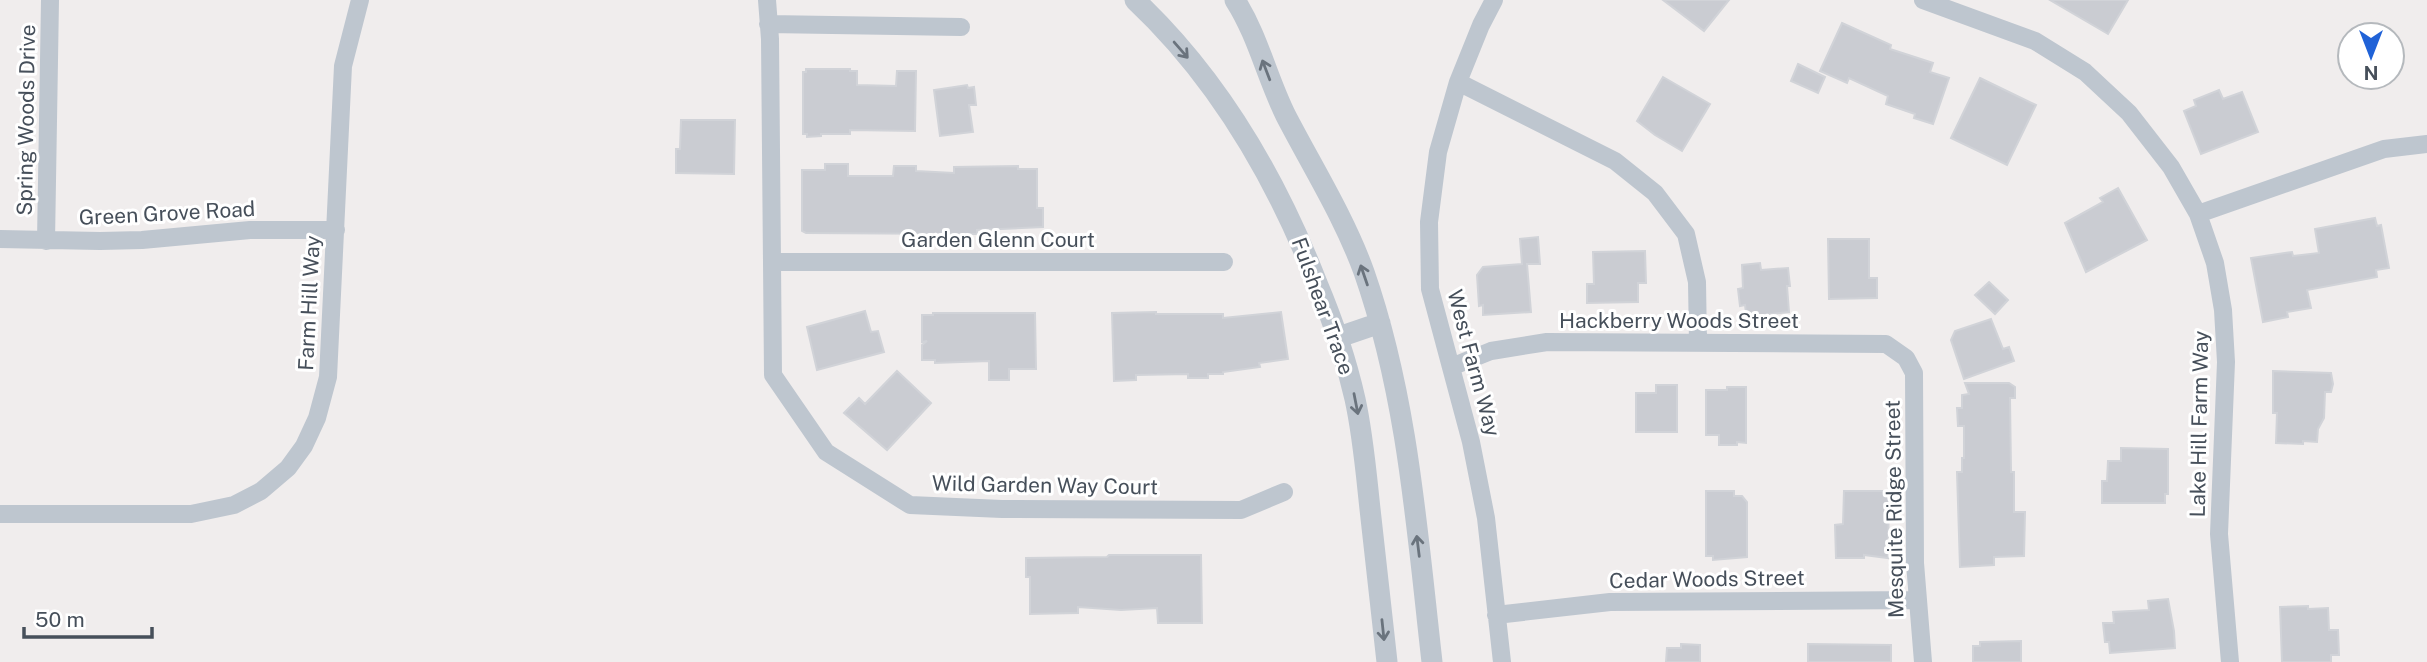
<svg xmlns="http://www.w3.org/2000/svg" width="2427" height="662" viewBox="0 0 2427 662" font-family="'Public Sans',sans-serif">
  <rect width="100%" height="100%" fill="#f0eded"/>
  <path fill="#caccd2" stroke="#d1d3d8" stroke-width="2" d="M1663,0H1729L1704,31Z
    M2050,0H2128L2108,34Z
    M1842,23L1891,45L1890,49L1933,63L1930,72L1949,78L1933,124L1914,118L1915,114L1886,104L1888,96L1849,78L1847,83L1820,71Z
    M1798,64L1825,77L1818,93L1791,81Z
    M806,69H850V71H857V85L896,86L897,71H916L915,131L850,130V134H821V136L807,137V134H803V72H806Z
    M1663,77L1710,104L1682,151L1655,135L1637,121Z
    M1980,78L2036,105L2007,165L1951,138Z
    M967,85L968,88L974,87L976,105H969L973,132L940,136L934,90Z
    M2219,90L2223,99L2242,92L2258,132L2201,154L2184,111L2196,106L2194,100Z
    M681,120H735L734,174L676,173V149H680Z
    M825,164H848V176H893L894,166H916V171L954,173V167L1018,166V169H1037V208H1043V227L977,230V234H961L806,233L802,231V170H825Z
    M2118,188L2147,240L2086,272L2065,223L2103,202L2100,198Z
    M2375,218L2377,226L2381,225L2389,268L2376,270L2377,277L2307,290L2311,308L2287,312L2288,317L2263,322L2251,258L2292,252L2293,256L2319,253L2315,229Z
    M1538,237L1540,264H1527L1531,312L1483,315V305L1479,306L1477,275L1483,267L1522,264L1520,239Z
    M1828,239H1869V278H1877V298L1829,299Z
    M1645,251L1646,283H1638V302L1587,303V284H1594L1593,252Z
    M1760,263L1761,270L1788,268L1790,286H1787L1789,312L1756,316L1755,313H1746L1745,305L1740,306L1738,289L1743,288L1742,265Z
    M1989,282L2008,300L1995,314L1975,295Z
    M865,311L871,332L878,331L884,352L817,370L807,327Z
    M1156,312V314H1223V318L1281,312L1288,359L1259,363L1260,367L1223,372V374H1208V378H1188V374L1136,375V380L1114,381L1112,313Z
    M933,313H1035L1036,369H1009V380H989V361L935,363V360H922V345L927,341L922,342V315H933Z
    M1991,319L2003,349L2009,347L2014,361L1964,379L1951,340L1955,331Z
    M897,371L931,403L887,450L844,413L859,398L865,404Z
    M2273,371L2331,373L2333,384L2331,392H2325L2324,418L2318,429L2317,442L2303,441V444L2276,443L2277,413H2273Z
    M1965,383H2009L2015,387V398H2010L2011,472H2014V512H2025L2024,556L1994,557V565L1960,567L1957,472H1962V458H1964V426H1958L1957,408H1962V395L1969,394Z
    M1656,385H1677V432H1636V393H1656Z
    M1727,387H1746V443L1737,442V445H1719V435H1706V390H1727Z
    M2121,448L2168,449V494H2165V503H2102V481H2107L2108,461H2121Z
    M1706,491H1734V496H1742L1747,502V557L1713,560V556H1706Z
    M1844,491H1889L1888,558L1864,555V558H1836L1835,525L1843,524Z
    M1109,555H1201L1202,623H1158L1157,608L1121,610L1078,607V613L1030,614V577H1026V558L1107,557Z
    M2168,599L2174,631L2175,648L2110,653L2109,642H2105L2103,623H2114L2113,612L2149,610L2148,601Z
    M2308,606V609L2328,608L2329,630H2338L2339,655H2331V662H2282L2280,607Z
    M2021,641V662H1973V646H1980V642Z
    M1681,644L1700,645V662H1666L1667,648H1681Z
    M1808,644L1891,645V662H1808Z"/>
  <g fill="none" stroke-linecap="round" stroke-linejoin="round">
    <path stroke="#bec6cf" stroke-width="18" d="M767,0L770,39L773,375L826,452L910,505L1002,509L1241,510L1284,492
      M1494,0L1481,25L1458,82L1438,152L1429,222L1430,289L1471,442L1486,518L1502,662
      M1923,0L2035,41L2085,72L2129,113L2171,167L2198,214L2215,263L2223,310L2226,362L2219,534L2230,662
      M768,24L961,27
      M1458,82L1615,161L1655,193L1686,234L1697,282L1698,343
      M2198,214L2384,149L2427,144
      M0,239L100,241L142,240L250,230H336
      M46,241L50,0
      M772,262H1224
      M1451,367L1491,351L1547,342L1886,344L1906,358L1914,373L1915,563L1923,662
      M0,514H191L234,505L261,491L288,468L304,446L317,418L328,377L343,66L360,0
      M1496,615L1610,602L1918,600"/>
    <path stroke="#bec6cf" stroke-width="21" d="M1135,0C1218,78 1276,178 1317,283C1333,321 1346,359 1355,399C1363,435 1366,472 1370,509C1376,560 1381,611 1387,662
      M1235,0C1258,36 1267,78 1286,116C1313,168 1344,217 1364,272C1408,398 1417,531 1432,662
      M1339,337L1380,323"/>
  </g>
  <defs><path id="oneway-shaft" d="M-6 0H5M1.5-3L5.5 0L1.5 3" fill="none" stroke-width="1.6" stroke-linecap="round" stroke-linejoin="round" transform="scale(1.75)"/></defs>
  <g stroke="#6a737d">
    <use href="#oneway-shaft" transform="translate(1181 50) rotate(49)"/>
    <use href="#oneway-shaft" transform="translate(1266 70) rotate(-111)"/>
    <use href="#oneway-shaft" transform="translate(1364 275) rotate(-109)"/>
    <use href="#oneway-shaft" transform="translate(1356 404) rotate(79)"/>
    <use href="#oneway-shaft" transform="translate(1418 546) rotate(-97)"/>
    <use href="#oneway-shaft" transform="translate(1383 630) rotate(84)"/>
  </g>
  <g text-anchor="middle" dominant-baseline="central" stroke-width="6" stroke-linejoin="round" paint-order="stroke">
    <g font-size="21" fill="#464f5a" stroke="#fff">
      <text transform="translate(26 120) rotate(-89)">Spring Woods Drive</text>
      <text transform="translate(167 213) rotate(-3)">Green Grove Road</text>
      <text x="998" y="239">Garden Glenn Court</text>
      <text transform="translate(309 303) rotate(-87)">Farm Hill Way</text>
      <text transform="translate(1323 306) rotate(70)">Fulshear Trace</text>
      <text x="1679" y="320">Hackberry Woods Street</text>
      <text transform="translate(1474 363) rotate(75)">West Farm Way</text>
      <text transform="translate(2199 424) rotate(-89)">Lake Hill Farm Way</text>
      <text transform="translate(1045 485) rotate(1)">Wild Garden Way Court</text>
      <text transform="translate(1894 509) rotate(-91)">Mesquite Ridge Street</text>
      <text transform="translate(1707 579) rotate(-1)">Cedar Woods Street</text>
    </g>
  </g>
  <g transform="translate(2371 56) rotate(180)"><circle r="33" fill="#ffffff" stroke="#b5b9bd" stroke-width="2"/>
  <path d="M0-5L12 26L0 18L-12 26Z" fill="#2062d7"/>
  <text y="-10" font-size="19" font-weight="bold" text-anchor="middle" fill="#464f5a">N</text>
  </g>
  <path d="M24 627v10h128v-10" fill="none" stroke="#464f5a" stroke-width="3.5"/>
  <text x="35" y="627" font-size="21" fill="#464f5a" stroke="#ffffff" stroke-width="5" paint-order="stroke">50 m</text>
</svg>
